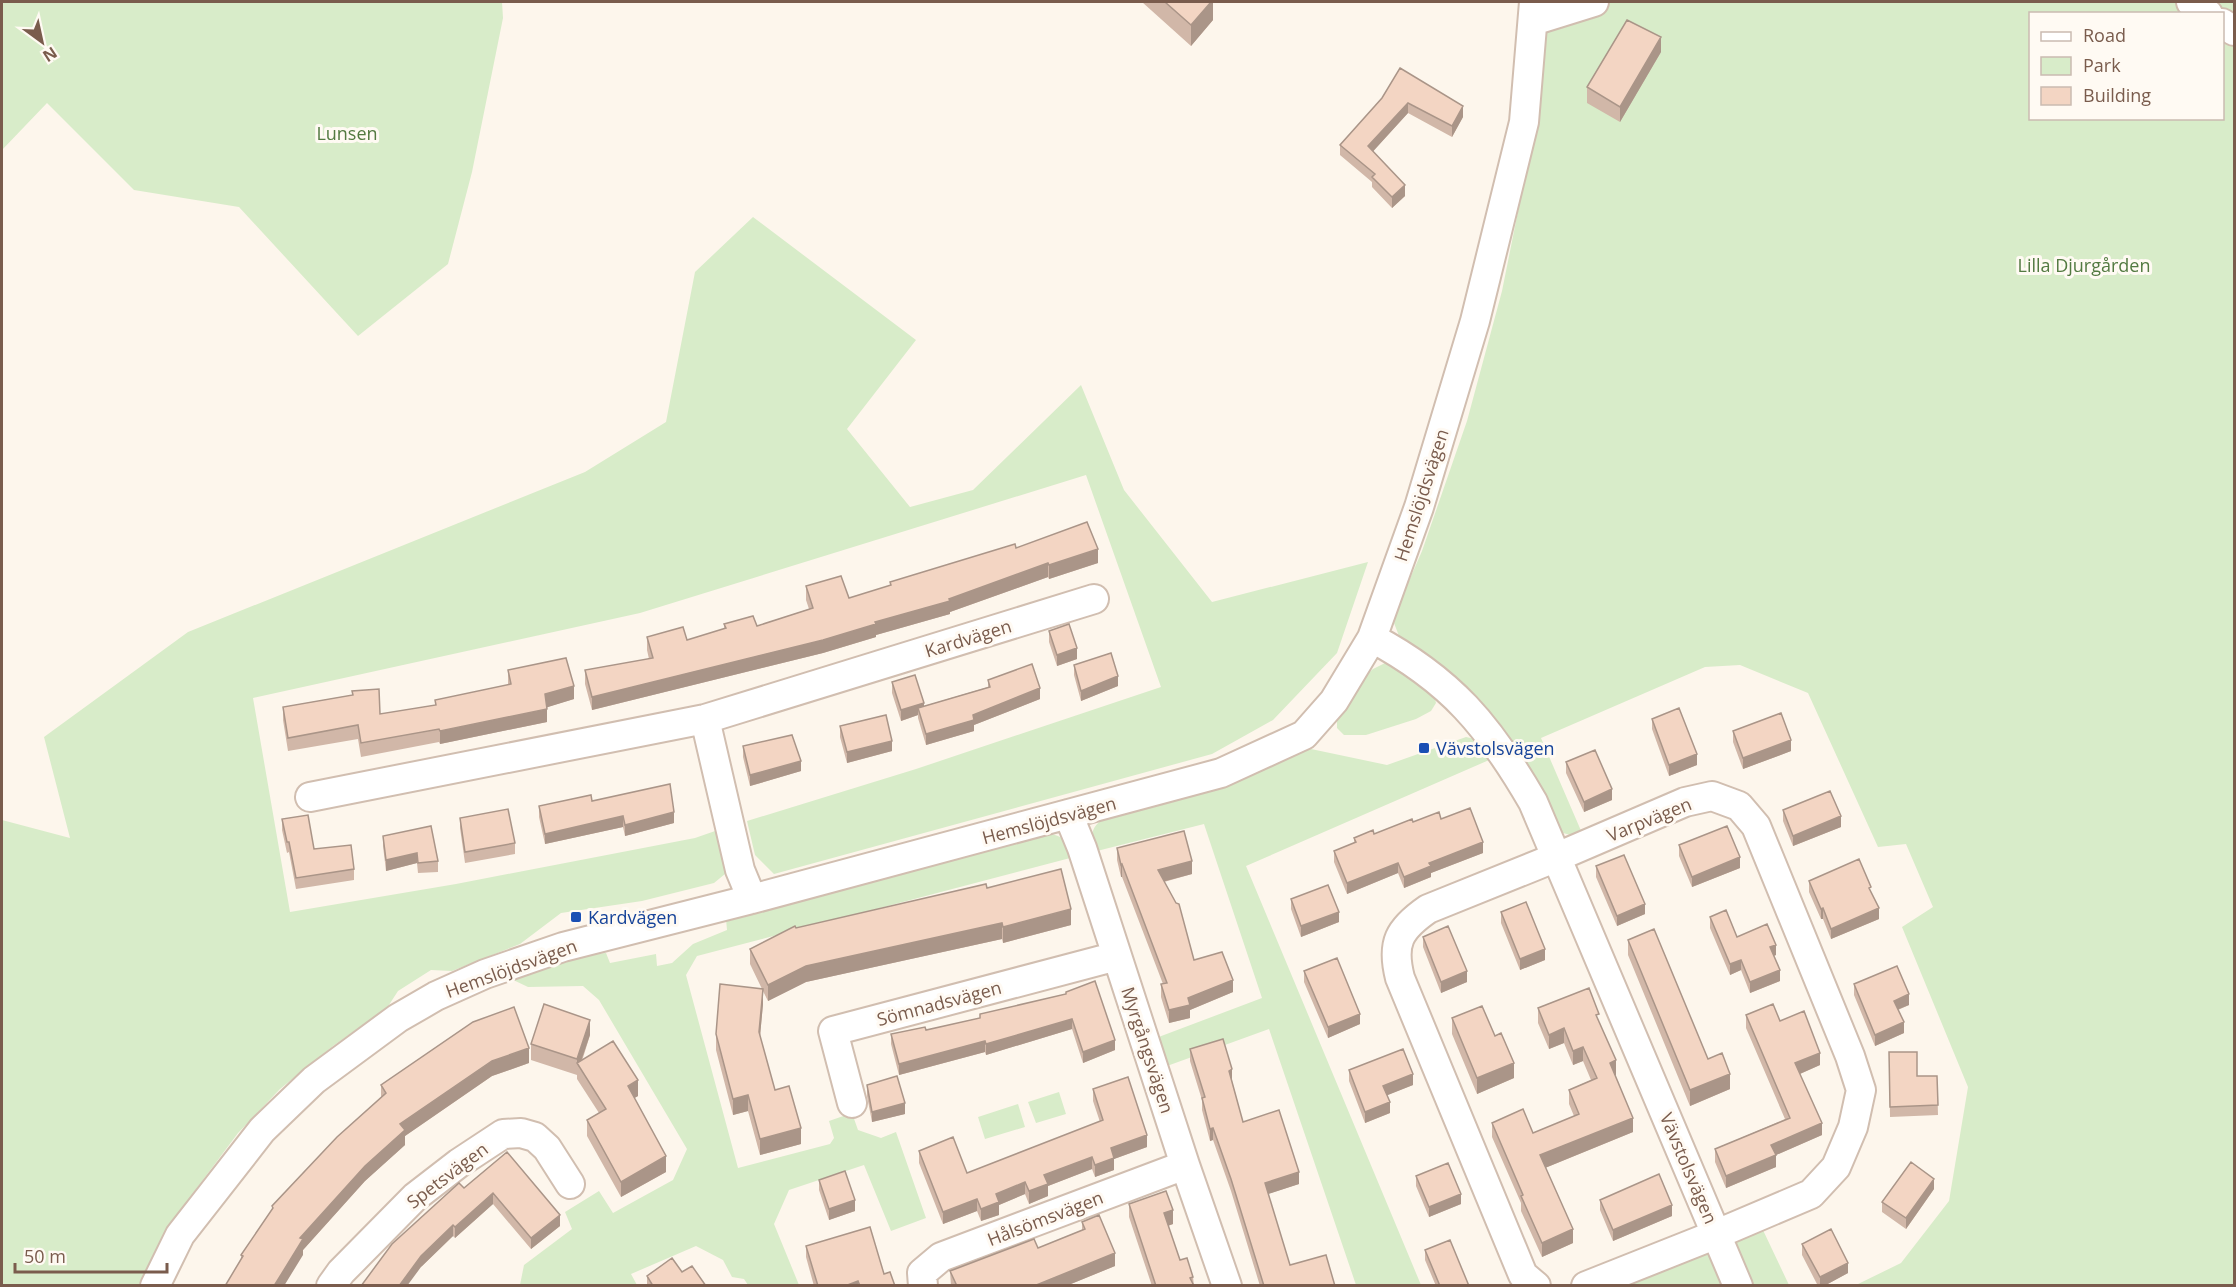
<svg xmlns="http://www.w3.org/2000/svg" width="2236" height="1287" viewBox="0 0 2236 1287" font-family="'Open Sans',sans-serif">
  <rect width="100%" height="100%" fill="#fdf6ec"/>
  <path fill="#d8ecc9" fill-rule="evenodd" d="M2,2H502L503,18L472,172L448,264L358,336L239,207L134,190L47,103L2,150Z
    M1547,2H2234V1285H1856L1901,1263L1949,1201L1968,1087L1902,927L1933,907L1906,844L1878,847L1808,693L1740,665L1705,667L1541,738L1582,833L1574,836L1563,833L1553,823L1522,757L1505,732L1480,703L1410,649L1399,636L1394,623L1398,606L1422,551L1467,421L1502,291L1533,137ZM2030,14H2222V118H2030Z
    M753,217L916,340L847,429L910,507L973,490L1081,385L1124,490L1212,602L1368,562L1337,653L1273,720L1212,754L774,874L755,855L747,821L916,769L1161,687L1086,475L640,613L253,698L290,912L456,884L695,838L718,830L728,864L725,874L714,883L642,901L561,913L520,944L452,971L431,970L398,991L387,1008L333,1046L280,1089L238,1133L188,1200L139,1285L2,1286V820L70,838L44,737L188,632L585,472L666,422L695,272Z
    M1385,663L1403,666L1433,691L1436,703L1431,711L1416,719L1366,735H1344L1337,728V719L1363,678L1373,669Z
    M1466,737L1484,741L1496,757L1246,866L1421,1285H1356L1269,1029L1167,1066L1156,1038L1262,998L1204,824L1093,852C1090,835 1091,826 1106,817L1199,794L1245,777L1293,754L1311,749L1387,765Z
    M1044,833C1063,835 1067,840 1074,857L697,956L686,975L738,1168L830,1144L834,1138L829,1121L852,1113L858,1130L881,1138L896,1132L926,1218L891,1231L864,1165L789,1190L774,1224L799,1285H748L744,1279L732,1277L723,1260L696,1246L631,1274L637,1285H520L524,1265L572,1229L565,1212L599,1191L613,1213L673,1180L687,1149L599,1000L583,986L528,987L507,977L570,956L606,953L610,963L656,954L657,966L672,963L693,944L727,930L726,919Z
    M1059,1092L1066,1114L1036,1123L1028,1102Z
    M1018,1104L1025,1127L985,1139L978,1117Z
    M1762,1228L1789,1285H1608Z"/>
  <g fill="none" stroke-linecap="round" stroke-linejoin="round">
    <defs>
      <path id="minor" d="M2191,2L2208,14
        M1533,21L1594,2
        M2222,23L2234,31
        M1372,638C1451,680 1489,726 1533,802L1738,1286
        M705,719L740,870L752,899
        M310,797L705,719L1094,599
        M1068,814L1082,848L1185,1165L1227,1286
        M852,1103L833,1031L1117,956
        M155,1286L180,1235L262,1130L314,1080L398,1018L436,996L485,974L563,947L752,899L1221,773L1304,735L1334,701L1372,638L1419,507L1475,321L1524,122L1534,2
        M331,1286L341,1272L415,1197L459,1163L503,1134L521,1133L535,1137L547,1148L570,1184
        M923,1286L922,1273L941,1257L1185,1165
        M1536,1286L1523,1275L1400,978C1391,943 1399,929 1428,909L1557,857L1685,802L1712,796L1739,806L1756,826L1850,1056L1861,1090L1853,1127L1836,1167L1811,1194L1717,1234L1586,1286"/>
    </defs>
    <use href="#minor" stroke="#d1beb0" stroke-width="32"/>
    <use href="#minor" stroke="#fff" stroke-width="28"/>
  </g>
  <path fill="#d1b7a8" d="M1142,2H1213V20L1191,46Z
    M1661,52L1620,122L1587,103V87Z
    M1400,68L1463,117L1452,137L1408,113L1373,151L1405,196L1392,208L1372,187V182L1340,155V145L1382,98Z
    M1016,548L1098,563L1049,579L1048,577L950,612V614L876,635V637L823,653L592,710L585,684V670L649,659L647,650V637L687,640L724,629V624L757,626L809,609L806,600V586L849,598L890,586V582Z
    M1049,631L1077,659L1057,666L1049,642Z
    M1074,665L1118,686L1081,701L1074,675Z
    M508,670L574,699L547,707V722L440,744L439,742L361,757L358,739L288,751L283,720V707L352,695V691L380,714L435,705V700L508,685Z
    M988,680L1040,699L974,725V731L926,745L918,718V715L901,721L892,693V682L924,706L988,687Z
    M1652,719L1697,765L1669,776L1652,729Z
    M840,726L892,751L847,763L840,737Z
    M1733,731L1791,751L1743,769L1733,742Z
    M743,746L801,771L750,786L743,757Z
    M1566,762L1612,800L1584,812L1566,773Z
    M539,806L674,823L625,836L623,827L545,844L539,817Z
    M1783,810L1841,827L1793,846L1783,821Z
    M460,818L515,843V854L465,863L460,828Z
    M282,819L314,849L354,869V880L296,889L289,852L287,853L282,830Z
    M1441,819L1483,853L1431,873V877L1404,888L1398,873L1347,894L1334,862V851L1354,843V838L1374,834L1413,822Z
    M383,836L438,861V872L418,873L417,863L386,871L383,846Z
    M1679,845L1740,868L1692,887L1679,856Z
    M1117,848L1192,874L1164,882L1194,960L1233,992L1190,1010V1018L1169,1023L1161,997V984H1163L1122,877H1121L1117,860Z
    M1596,866L1645,914L1617,926L1596,877Z
    M1809,881L1871,893L1879,919L1831,939L1823,919H1821L1809,892Z
    M987,888L1071,925L1003,943L1002,939L806,982L768,1001L763,991V1004L760,1036L775,1090L801,1144L760,1155L748,1111L733,1115L716,1050V1034L762,989L750,964V949L796,928Z
    M1291,899L1339,922L1301,937L1291,909Z
    M1501,912L1545,960L1520,970L1501,923Z
    M1710,917L1737,937L1776,955L1774,956L1780,981L1750,993L1741,970L1730,975L1710,928Z
    M1423,937L1467,982L1441,993L1423,947Z
    M1628,940L1708,1059L1730,1089L1690,1106L1628,955Z
    M1304,971L1360,1024L1328,1038L1304,982Z
    M1854,984L1909,1005L1898,1010L1904,1033L1875,1046L1854,995Z
    M1066,992L1115,1050L1083,1063L1072,1029L986,1055L985,1052L899,1075L891,1044V1034L926,1030L980,1018V1014L1066,994Z
    M1538,1008L1599,1023L1616,1075H1615L1633,1132L1545,1168L1573,1243L1542,1257L1521,1211V1203L1492,1137V1123L1533,1133L1574,1116L1569,1104V1090L1591,1080L1583,1061L1573,1065L1564,1043L1549,1049L1538,1023Z
    M1746,1015L1780,1021L1820,1065L1800,1074L1822,1135L1776,1155V1167L1726,1188L1715,1162V1149L1785,1119L1746,1028Z
    M1452,1018L1495,1036L1514,1078L1477,1094L1452,1034Z
    M590,1035L582,1061L638,1096L634,1098L666,1172L621,1197L587,1136V1120L599,1113L577,1079V1074V1075L531,1060V1044Z
    M1190,1049L1232,1081L1243,1122L1299,1184L1268,1194L1290,1265L1335,1286H1260L1231,1191L1213,1140L1210,1141L1202,1110V1100L1190,1061Z
    M1889,1052L1917,1076H1937L1938,1115L1890,1117Z
    M529,1063L492,1076L405,1136V1145L365,1181L303,1250V1255L241,1259V1255L272,1210V1206L381,1097V1085Z
    M1349,1070L1413,1085L1387,1095L1390,1113L1365,1123L1349,1081Z
    M867,1085L905,1114L872,1122L867,1096Z
    M1093,1089L1147,1147L1114,1159V1170L1095,1177L1092,1169L1048,1186V1196L1029,1204L1025,1194L999,1205V1215L981,1221L977,1211L943,1224L919,1163V1151L967,1173L1100,1122L1093,1101Z
    M507,1152L560,1226L531,1249L493,1204L455,1238L453,1236L421,1267L464,1188Z
    M1416,1176L1461,1204L1429,1217L1416,1186Z
    M819,1180L855,1211L829,1220L819,1190Z
    M1934,1189L1906,1229L1882,1212V1202Z
    M1600,1200L1672,1216L1613,1241L1600,1210Z
    M1129,1204L1173,1224L1168,1226L1180,1260L1193,1277L1194,1286H1152L1129,1217Z
    M1082,1222L1115,1266L1066,1286H951L950,1271L1038,1248L1082,1230Z
    M1802,1244L1848,1273L1824,1286H1818L1802,1255Z
    M806,1246L884,1274L895,1286H814L806,1257Z
    M1425,1250L1469,1286H1436L1425,1260Z
    M682,1272L706,1286H647V1276Z"/>
  <path fill="#aa9588" d="M1211,2H1213V20L1191,46V25Z
    M1661,37V52L1620,122V107Z
    M2224,79V90L2223,92V82Z
    M1408,103V113L1368,157V146Z
    M1463,106V117L1452,137V126Z
    M1405,185V196L1392,208V197Z
    M1098,549V563L1049,579V565Z
    M1048,563V577L950,612V614L876,635V637L823,653L592,710V697L875,622L949,599Z
    M1077,648V659L1057,666V655Z
    M1118,676V686L1081,701V691Z
    M574,686V699L545,708V694Z
    M1040,688V699L974,725V731L926,745V734Z
    M924,703V714L918,708V715L901,721V710Z
    M547,709V722L440,744V731Z
    M1791,740V751L1743,769V758Z
    M892,741V751L847,763V752Z
    M1697,754V765L1669,776V765Z
    M801,761V771L750,786V775Z
    M1612,789V800L1584,812V802Z
    M674,812V823L625,836V825Z
    M623,816V827L545,844V834Z
    M1841,816V827L1793,846V836Z
    M1483,842V853L1431,873V877L1404,888V877L1429,863Z
    M417,853V863L386,871V860Z
    M1740,857V868L1692,887V877Z
    M1192,861V874L1158,883V870Z
    M1398,863V873L1347,894V883Z
    M1122,864V877H1121V865Z
    M1645,904V914L1617,926V916Z
    M1823,908V919H1821V909Z
    M1879,908V919L1831,939V929Z
    M1071,909V925L1003,943V927Z
    M1339,912V922L1301,937V926Z
    M1002,923V939L806,982L768,1001V985L806,966Z
    M1776,945V955L1770,957V947Z
    M1545,949V960L1520,970V959Z
    M1741,960V970L1730,975V964Z
    M1780,970V981L1750,993V982Z
    M1467,971V982L1441,993V982Z
    M1233,980V992L1190,1010V1018L1169,1023V1010L1188,998Z
    M763,989V1004L759,1047V1032Z
    M1909,994V1005L1894,1011V1001Z
    M1360,1014V1024L1328,1038V1027Z
    M1072,1019V1029L986,1055V1044Z
    M590,1020V1035L579,1067L577,1063V1075V1059Z
    M1904,1022V1033L1875,1046V1035Z
    M1564,1028V1043L1549,1049V1035Z
    M1115,1040V1050L1083,1063V1052Z
    M985,1041V1052L899,1075V1064Z
    M1583,1047V1061L1573,1065V1051Z
    M529,1048V1063L492,1076L405,1136V1145L365,1181L303,1250V1255L284,1286H274L300,1238L400,1124L492,1061Z
    M1820,1053V1065L1795,1076V1063Z
    M1616,1060V1075L1610,1077V1063Z
    M1514,1063V1078L1477,1094V1078Z
    M1232,1069V1081L1229,1083V1071Z
    M1413,1074V1085L1383,1097V1086Z
    M1730,1074V1089L1690,1106V1090Z
    M638,1080V1096L628,1102V1086Z
    M748,1095V1111L733,1115V1099Z
    M1390,1102V1113L1365,1123V1112Z
    M905,1103V1114L872,1122V1112Z
    M1633,1118V1132L1540,1170V1155Z
    M1822,1123V1135L1776,1155V1167L1726,1188V1176L1771,1145Z
    M801,1128V1144L760,1155V1139Z
    M1213,1128V1140L1210,1141V1129Z
    M1147,1135V1147L1114,1159V1170L1095,1177V1165L1111,1148Z
    M666,1156V1172L621,1197V1182Z
    M1092,1157V1169L1048,1186V1196L1029,1204V1191L1044,1175Z
    M1299,1172V1184L1265,1195V1183Z
    M1934,1179V1189L1906,1229V1218Z
    M1025,1182V1194L999,1205V1215L981,1221V1209L996,1194Z
    M493,1193V1204L455,1238V1227Z
    M1461,1194V1204L1429,1217V1207Z
    M977,1199V1211L943,1224V1212Z
    M855,1200V1211L829,1220V1209Z
    M1672,1205V1216L1613,1241V1230Z
    M1173,1210V1224L1164,1227V1213Z
    M560,1215V1226L531,1249V1238Z
    M453,1225V1236L421,1267L407,1286H399L421,1256Z
    M1573,1229V1243L1542,1257V1243Z
    M1115,1253V1266L1066,1286H1034Z
    M1848,1263V1273L1824,1286H1820V1277Z
    M858,1281V1286H845Z"/>
  <path fill="#f3d5c3" stroke="#aa9588" stroke-width="1.5" d="M1165,2H1211L1191,25Z
    M1627,20L1661,37L1620,107L1587,87Z
    M1400,68L1463,106L1452,126L1408,103L1368,146L1405,185L1392,197L1372,177L1375,174L1340,145L1382,98Z
    M1087,522L1098,549L1049,565L1048,563L949,599L950,601L875,622L876,624L823,640L592,697L585,670L653,658L647,637L683,627L687,640L726,628L724,624L753,616L757,626L813,608L806,586L841,576L849,598L891,585L890,582L1015,544L1016,548Z
    M1069,624L1077,648L1057,655L1049,631Z
    M1111,653L1118,676L1081,691L1074,665Z
    M566,658L574,686L545,694L547,709L440,731L439,729L361,743L358,725L288,738L283,707L353,695L352,691L379,689L380,714L436,705L435,700L511,684L508,670Z
    M1032,664L1040,688L973,715L974,720L926,734L918,708L990,687L988,680Z
    M915,675L924,703L901,710L892,682Z
    M1679,708L1697,754L1669,765L1652,719Z
    M1781,713L1791,740L1743,758L1733,731Z
    M886,715L892,741L847,752L840,726Z
    M792,735L801,761L750,775L743,746Z
    M1595,750L1612,789L1584,802L1566,762Z
    M670,784L674,812L625,825L623,816L545,834L539,806L591,795L592,801Z
    M1830,791L1841,816L1793,836L1783,810Z
    M1470,808L1483,842L1429,863L1431,866L1404,877L1398,863L1347,883L1334,851L1356,842L1354,838L1373,830L1374,834L1412,819L1413,822L1439,812L1441,819Z
    M508,809L515,843L465,852L460,818Z
    M308,815L314,849L351,845L354,869L296,878L289,842H287L282,819Z
    M431,826L438,861L418,863L417,853L386,860L383,836Z
    M1727,826L1740,857L1692,877L1679,845Z
    M1184,831L1192,861L1158,870L1176,903L1179,904L1194,960L1222,952L1233,980L1188,998L1190,1005L1169,1010L1161,984L1167,983L1122,864L1121,865L1117,848Z
    M1624,855L1645,904L1617,916L1596,866Z
    M1859,859L1871,887L1869,888L1879,908L1831,929L1823,908L1821,909L1809,881Z
    M1061,869L1071,909L1003,927L1002,923L806,966L768,985L750,949L795,926L796,928L986,884L987,888Z
    M1328,885L1339,912L1301,926L1291,899Z
    M1526,902L1545,949L1520,959L1501,912Z
    M1726,910L1737,937L1767,924L1776,945L1770,947L1780,970L1750,982L1741,960L1730,964L1710,917Z
    M1448,926L1467,971L1441,982L1423,937Z
    M1654,929L1708,1059L1722,1053L1730,1074L1690,1090L1628,940Z
    M1337,958L1360,1014L1328,1027L1304,971Z
    M1897,966L1909,994L1894,1001L1904,1022L1875,1035L1854,984Z
    M1095,981L1115,1040L1083,1052L1072,1019L986,1044L985,1041L899,1064L891,1034L925,1027L926,1030L980,1018V1014L1066,994V992Z
    M720,984L763,989L759,1032L775,1090L789,1086L801,1128L760,1139L748,1095L733,1099L716,1034Z
    M1589,988L1599,1014L1596,1015L1616,1060L1610,1063L1633,1118L1540,1155L1573,1229L1542,1243L1521,1196L1523,1195L1492,1123L1523,1109L1533,1133L1579,1114L1569,1090L1597,1078L1583,1047L1573,1051L1564,1028L1549,1035L1538,1008Z
    M544,1004L590,1020L577,1059L531,1044Z
    M1773,1004L1780,1021L1804,1011L1820,1053L1795,1063L1822,1123L1771,1145L1776,1155L1726,1176L1715,1149L1790,1118L1746,1015Z
    M1482,1006L1495,1036L1501,1033L1514,1063L1477,1078L1452,1018Z
    M514,1007L529,1048L492,1061L400,1124L405,1130L365,1166L300,1238L303,1239L274,1286H225L243,1256L241,1255L273,1208L272,1206L337,1137L386,1093L381,1085L473,1022Z
    M1223,1039L1232,1069L1229,1071L1243,1122L1279,1110L1299,1172L1265,1183L1290,1265L1326,1255L1335,1286H1264L1231,1179L1213,1128L1210,1129L1202,1098L1205,1097L1190,1049Z
    M613,1041L638,1080L628,1086L666,1156L621,1182L587,1120L606,1109L577,1063Z
    M1403,1049L1413,1074L1383,1086L1390,1102L1365,1112L1349,1070Z
    M1889,1052H1917V1076H1937L1938,1105L1890,1107Z
    M897,1076L905,1103L872,1112L867,1085Z
    M1128,1077L1147,1135L1111,1148L1114,1158L1095,1165L1092,1157L1044,1175L1048,1184L1029,1191L1025,1182L996,1194L999,1202L981,1209L977,1199L943,1212L919,1151L953,1137L967,1173L1103,1120L1093,1089Z
    M507,1152L560,1215L531,1238L493,1193L455,1227L453,1225L421,1256L399,1286H361L392,1244L459,1183L464,1188Z
    M1911,1162L1934,1179L1906,1218L1882,1202Z
    M1448,1163L1461,1194L1429,1207L1416,1176Z
    M845,1171L855,1200L829,1209L819,1180Z
    M1659,1174L1672,1205L1613,1230L1600,1200Z
    M1166,1191L1173,1210L1164,1213L1180,1260L1187,1258L1193,1277L1190,1278L1194,1286H1156L1129,1204Z
    M1099,1215L1115,1253L1034,1286H957L950,1271L1034,1239L1038,1248L1085,1229L1082,1222Z
    M870,1227L884,1274L890,1272L895,1286H860L858,1281L845,1286H818L806,1246Z
    M1831,1229L1848,1263L1820,1277L1802,1244Z
    M1450,1240L1469,1286H1440L1425,1250Z
    M672,1258L682,1272L692,1266L706,1286H653L647,1276Z"/>
  <g fill="#1a4fb4" stroke="#fffaf3" stroke-width="2">
    <rect x="1418" y="742" width="12" height="12" rx="3"/>
    <rect x="570" y="911" width="12" height="12" rx="3"/>
  </g>
  <g text-anchor="middle" dominant-baseline="central" stroke-width="6" stroke-linejoin="round" paint-order="stroke">
    <g font-size="18" fill="#537a41" stroke="#fffaf3">
      <text x="347" y="133">Lunsen</text>
      <text x="2084" y="265">Lilla Djurgården</text>
    </g>
    <g font-size="18" fill="#7a5c4d" stroke="#fffaf3">
      <text transform="translate(1421 495) rotate(-72)">Hemslöjdsvägen</text>
      <text transform="translate(968 638) rotate(-17)">Kardvägen</text>
      <text transform="translate(1649 819) rotate(-22)">Varpvägen</text>
      <text transform="translate(1049 820) rotate(-15)">Hemslöjdsvägen</text>
      <text transform="translate(511 968) rotate(-20)">Hemslöjdsvägen</text>
      <text transform="translate(939 1003) rotate(-15)">Sömnadsvägen</text>
      <text transform="translate(1148 1050) rotate(72)">Myrgångsvägen</text>
      <text transform="translate(1689 1168) rotate(67)">Vävstolsvägen</text>
      <text transform="translate(447 1175) rotate(-37)">Spetsvägen</text>
      <text transform="translate(1045 1218) rotate(-21)">Hålsömsvägen</text>
    </g>
    <g font-size="18" fill="#164399" stroke="#fffaf3" text-anchor="start">
      <text x="1436" y="748">Vävstolsvägen</text>
      <text x="588" y="917">Kardvägen</text>
    </g>
  </g>
  <rect width="2236" height="1287" fill="none" stroke="#7a5c4d" stroke-width="6"/>
  <rect x="2029" y="12" width="195" height="108" fill="#fffaf3" stroke="#cabbb1" stroke-width="1.5"/>
  <rect x="2041" y="32" width="30" height="9" fill="#ffffff" stroke="#cabbb1" stroke-width="1.5"/>
  <text x="2083" y="42" font-size="18" fill="#7a5c4d">Road</text>
  <rect x="2041" y="57" width="30" height="18" fill="#d8ecc9" stroke="#cabbb1" stroke-width="1.5"/>
  <text x="2083" y="72" font-size="18" fill="#7a5c4d">Park</text>
  <rect x="2041" y="87" width="30" height="18" fill="#f3d5c3" stroke="#cabbb1" stroke-width="1.5"/>
  <text x="2083" y="102" font-size="18" fill="#7a5c4d">Building</text>
  <g transform="translate(42 42) rotate(147)" stroke="#fffaf3" stroke-width="4.5" paint-order="stroke">
  <path d="M0-4.5L10 22L0 15L-10 22Z" fill="#7a5c4d"/>
  <text y="-9" font-size="16" font-weight="bold" text-anchor="middle" fill="#7a5c4d">N</text>
  </g>
  <path d="M15 1263v9h152v-9" fill="none" stroke="#7a5c4d" stroke-width="3"/>
  <text x="24" y="1263" font-size="18" fill="#7a5c4d" stroke="#fffaf3" stroke-width="4.5" paint-order="stroke">50 m</text>
</svg>
